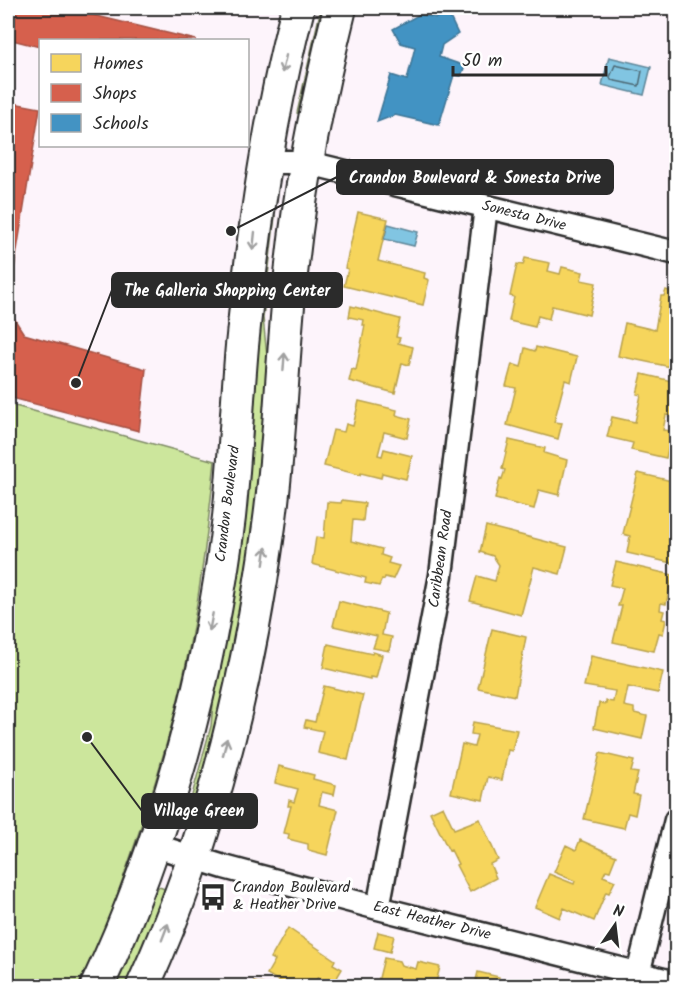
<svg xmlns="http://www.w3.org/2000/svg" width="684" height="994" viewBox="0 0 684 994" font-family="Kalam,sans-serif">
  <rect width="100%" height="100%" fill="#fdf4fb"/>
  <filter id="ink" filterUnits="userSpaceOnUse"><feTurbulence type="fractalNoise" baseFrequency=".0167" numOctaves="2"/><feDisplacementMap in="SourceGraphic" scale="12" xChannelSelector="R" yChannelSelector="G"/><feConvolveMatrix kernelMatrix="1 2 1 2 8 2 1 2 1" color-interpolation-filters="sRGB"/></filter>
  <g filter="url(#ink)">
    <path fill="#cce69c" stroke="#7c8864" stroke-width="1.5" d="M321,8H327L302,115L297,113Z
      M269,216H275L263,318L269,375L262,484L235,653L195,812L188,810L211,726L217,661Z
      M8,404L215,461C208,529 200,597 186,664C164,770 126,871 89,973L82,986H8Z
      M159,887L168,890L129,986H111L147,903Z"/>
    <path fill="#81c5e2" stroke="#5f8799" stroke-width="1.5" d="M609,57L651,67L644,95L602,85Z
      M388,224L418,232L414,246L384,239Z"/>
    <path fill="#f6d55c" stroke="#b9a24d" stroke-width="1.5" d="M358,212L388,219L378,261L425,273L424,278L429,280L423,305L344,286L348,269L345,268Z
      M525,258L550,263L548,271L560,274L562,267L583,272L581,280L596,283L589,315L552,306L549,319L538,316L535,327L509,321L514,297L510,296L517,264L523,265Z
      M666,290L676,293V368L618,356L625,323L655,330L661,296H664Z
      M351,306L400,319L396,337L400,338L398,343L413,347L409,365L402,363L395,393L349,381L352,369L356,370L365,325H363L364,320L349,317Z
      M536,347L577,357L571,382L565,380L554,422L562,423L558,439L507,425L516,388L506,386L512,364L521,367L525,348L535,351Z
      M642,374L676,382V417L666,415L663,430L672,431L666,458L631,450L633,443L607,437L612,417L635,422L641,395L637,394Z
      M359,401L397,410L396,415L411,419L407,438L384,432L378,455L382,456L384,449L412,456L406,479L382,473L381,478L361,473L360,475L324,466L333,430L344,432L346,424L353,426Z
      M509,440L545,448L544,453L567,460L559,495L539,490L534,509L495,499L500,478L502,479L505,470L502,469Z
      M638,473L676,482V497L673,511L676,512V564L627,553L630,536L623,534Z
      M342,500L365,503L363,521L353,520L351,541L382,549L381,555L390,558L388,563L399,566L393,579L385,577L384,580L382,579L379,586L365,583L366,578L312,564L316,537L324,538L327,502L341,503Z
      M486,526L567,547L560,574L534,567L521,615L470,601L477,576L495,581L499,565L493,556L480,552Z
      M616,562L673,575L666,604L661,603L660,610L664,611L662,619L666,620L663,634L659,633L654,651L613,642L622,606H618L623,588L610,585Z
      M339,601L386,613L382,635L392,637L389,651L373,648L377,636L333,626Z
      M492,629L526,637L515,696L478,688Z
      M328,644L372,654L373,652L382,655L376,678L370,677V679L323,668Z
      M591,656L663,672L658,693L628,687L624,706L634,708V713L647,716L642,739L594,728L599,703L606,704V701L613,702L615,691L584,686Z
      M324,686L363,695L348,760L318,753L323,731L304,727L306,720L315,722Z
      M473,722L517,730L512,751L508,750L502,780L488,777L483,800L451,793L462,744L474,747L477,735L471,734Z
      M600,753L634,761L631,772L638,773L633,794L639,795L635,815L628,813L624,828L584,819Z
      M279,766L314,775L313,779L336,785L334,795L322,792L319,805L338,810L327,855L308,850V844L288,839L289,834L284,833L291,806H288L289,800L294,802L298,789L275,783Z
      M443,806L454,829L480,819L498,860L490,864L496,878L470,892L456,865L458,864L451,850L449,851L430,812Z
      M580,840L616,856L610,871L606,870L603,876L615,881L609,893L606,892L594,921L564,908L560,918L535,907L549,874L574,884L575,881L554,872L566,845L576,850Z
      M288,928L335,960L333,964L342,969L332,986L318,977L312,986H287L267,974L275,960L271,958Z
      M378,932L394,936L390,952L374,948Z
      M384,958L399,961L401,965L416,969L418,962L440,967L435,986H377Z
      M478,972L499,977L497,986H454L455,980L475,984Z
      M229,982L251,986H228Z
      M254,982L269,986H253Z"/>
    <path fill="#d6604d" stroke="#a35043" stroke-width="1.5" d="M8,8H64L196,40H40V47L8,39Z
      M8,102L40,108L8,306Z
      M8,309L24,334L146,369L139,431L8,397Z"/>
    <path fill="#4393c3" stroke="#3c7495" stroke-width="1.5" d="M447,11L458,34L442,45L439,57L465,66L461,76L454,75L439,125L395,115L377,122L391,75L407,80L415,47L401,43L393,29L420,14L436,18Z"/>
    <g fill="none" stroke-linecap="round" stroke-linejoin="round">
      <path stroke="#4d6974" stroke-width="1.5" d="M615,65L642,71L639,86L611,80L610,77Z"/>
      <defs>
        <path id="minor" d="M265,162H305L676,253
          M153,845L224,867L378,908L676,983
          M378,908L441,575L486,207
          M638,974L676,820"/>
        <path id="secondary" d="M97,986C165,841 210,676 229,517C235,460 237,403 242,346C253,232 269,118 298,8
          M143,986C209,842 248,683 269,526C281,440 282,352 292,265C301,178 319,93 340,8"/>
      </defs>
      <use href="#minor" stroke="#2b2b2b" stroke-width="27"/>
      <use href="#secondary" stroke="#2b2b2b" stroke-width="36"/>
      <use href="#minor" stroke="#fff" stroke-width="22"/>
      <use href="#secondary" stroke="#fff" stroke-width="32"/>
    </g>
    <defs><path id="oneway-shaft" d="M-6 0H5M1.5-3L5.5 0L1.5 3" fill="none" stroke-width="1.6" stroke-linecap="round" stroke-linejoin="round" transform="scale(1.5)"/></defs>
    <g stroke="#a0a0a0">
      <use href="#oneway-shaft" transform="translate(284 64) rotate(103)"/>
      <use href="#oneway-shaft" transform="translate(254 241) rotate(96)"/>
      <use href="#oneway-shaft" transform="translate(284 362) rotate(-86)"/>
      <use href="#oneway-shaft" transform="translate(265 556) rotate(-82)"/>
      <use href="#oneway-shaft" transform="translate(211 622) rotate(101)"/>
      <use href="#oneway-shaft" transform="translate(225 747) rotate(-76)"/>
      <use href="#oneway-shaft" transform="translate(165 932) rotate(-69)"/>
    </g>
  </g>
  <defs>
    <symbol id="bus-bare" viewBox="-9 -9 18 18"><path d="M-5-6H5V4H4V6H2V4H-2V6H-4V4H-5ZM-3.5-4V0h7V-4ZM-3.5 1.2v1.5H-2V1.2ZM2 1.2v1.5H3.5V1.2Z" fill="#2b2b2b" stroke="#fff" stroke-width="2.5" paint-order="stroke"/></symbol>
  </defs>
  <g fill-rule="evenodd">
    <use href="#bus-bare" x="194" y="878" width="38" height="38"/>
  </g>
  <g text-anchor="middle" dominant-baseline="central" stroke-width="6" stroke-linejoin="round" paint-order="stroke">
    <g font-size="15" fill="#2b2b2b" stroke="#fff">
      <text transform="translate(524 216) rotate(14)">Sonesta Drive</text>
      <text transform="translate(228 504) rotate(-83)">Crandon Boulevard</text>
      <text transform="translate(441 559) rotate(-82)">Caribbean Road</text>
      <text transform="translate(432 921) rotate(14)">East Heather Drive</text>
    </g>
    <g font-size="15" fill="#2b2b2b" stroke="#fff" text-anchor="start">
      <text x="233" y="888">Crandon Boulevard<tspan x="233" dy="17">&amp; Heather Drive</tspan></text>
    </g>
  </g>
  <path fill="none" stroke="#2b2b2b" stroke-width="2" d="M231 231L337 177M76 383L112 290M87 737L142 811"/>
  <g fill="#2b2b2b" stroke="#fff" stroke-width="2">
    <circle cx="231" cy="231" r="6"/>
    <circle cx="76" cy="383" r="6"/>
    <circle cx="87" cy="737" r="6"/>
  </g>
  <g fill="#2b2b2b" stroke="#2b2b2b" stroke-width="2">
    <rect x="337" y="160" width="276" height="34" rx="6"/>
    <rect x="112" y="273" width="230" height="34" rx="6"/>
    <rect x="142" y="794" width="115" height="34" rx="6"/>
  </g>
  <g font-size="16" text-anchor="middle" font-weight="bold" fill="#fff">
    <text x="475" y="183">Crandon Boulevard &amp; Sonesta Drive</text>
    <text x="227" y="296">The Galleria Shopping Center</text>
    <text x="199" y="816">Village Green</text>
  </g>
  <rect width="684" height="994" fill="none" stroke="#fff" stroke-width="30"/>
  <rect x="15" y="15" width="654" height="964" fill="none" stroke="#2b2b2b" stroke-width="2" filter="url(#ink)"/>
  <rect x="39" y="39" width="210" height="108" fill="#ffffff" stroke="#aaaaaa" stroke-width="1.5"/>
  <rect x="51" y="54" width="30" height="18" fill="#f6d55c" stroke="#aaaaaa" stroke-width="1.5"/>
  <text x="93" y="69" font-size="18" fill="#2b2b2b">Homes</text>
  <rect x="51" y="84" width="30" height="18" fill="#d6604d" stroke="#aaaaaa" stroke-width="1.5"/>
  <text x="93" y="99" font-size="18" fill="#2b2b2b">Shops</text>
  <rect x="51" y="114" width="30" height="18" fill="#4393c3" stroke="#aaaaaa" stroke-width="1.5"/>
  <text x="93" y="129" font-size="18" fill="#2b2b2b">Schools</text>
  <g transform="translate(615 925) rotate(14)" stroke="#ffffff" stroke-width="4.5" paint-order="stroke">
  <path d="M0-4.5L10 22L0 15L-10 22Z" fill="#2b2b2b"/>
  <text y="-9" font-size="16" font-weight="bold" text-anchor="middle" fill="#2b2b2b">N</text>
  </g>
  <path d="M453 66v9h153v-9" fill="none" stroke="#2b2b2b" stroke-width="3"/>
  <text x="462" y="66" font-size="18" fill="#2b2b2b" stroke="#ffffff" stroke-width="4.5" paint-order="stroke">50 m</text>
</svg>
